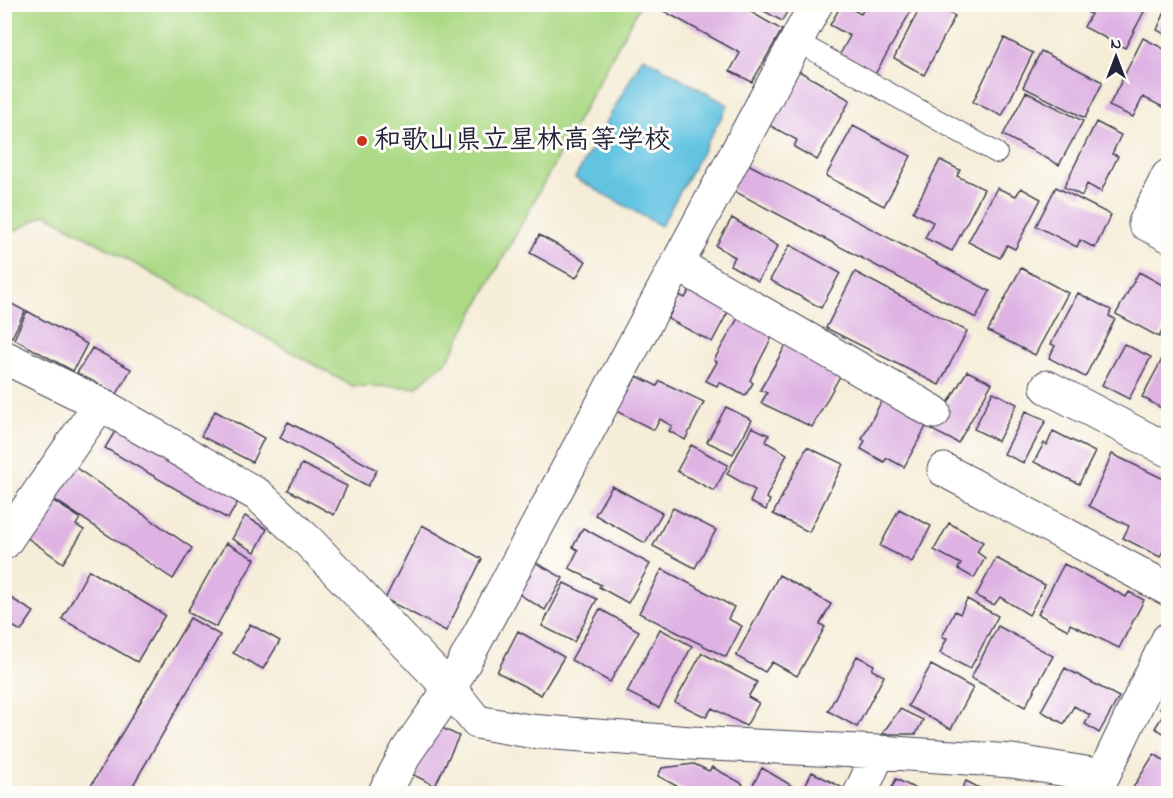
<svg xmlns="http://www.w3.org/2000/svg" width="1173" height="798" viewBox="0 0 1173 798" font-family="'Indie Flower','Klee One',sans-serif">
  <rect width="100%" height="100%" fill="#fdfcf7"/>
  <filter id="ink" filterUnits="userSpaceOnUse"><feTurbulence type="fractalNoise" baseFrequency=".0167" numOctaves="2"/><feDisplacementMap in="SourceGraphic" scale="12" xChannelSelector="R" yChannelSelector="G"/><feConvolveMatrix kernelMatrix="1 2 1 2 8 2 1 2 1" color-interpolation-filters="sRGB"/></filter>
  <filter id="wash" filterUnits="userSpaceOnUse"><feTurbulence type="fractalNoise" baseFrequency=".008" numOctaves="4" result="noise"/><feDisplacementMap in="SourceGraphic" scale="24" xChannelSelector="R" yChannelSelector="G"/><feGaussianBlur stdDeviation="1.35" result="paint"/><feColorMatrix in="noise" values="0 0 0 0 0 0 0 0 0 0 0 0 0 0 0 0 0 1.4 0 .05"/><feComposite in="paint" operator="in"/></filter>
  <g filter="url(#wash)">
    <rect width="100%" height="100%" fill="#f5edd8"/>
    <path fill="#acd985" stroke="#677e60" stroke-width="1.5" d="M5,4H640V5L448,360L416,387L352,386L46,214L5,236Z"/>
    <path fill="#64c4e2" stroke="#43738e" stroke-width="1.5" d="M643,57L728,105L661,226L575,178Z"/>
    <g id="blocks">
      <path fill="#deb2e3" d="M651,4H737L782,30L752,82L730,71L740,53Z
        M751,4H791L782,21Z
        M842,4L861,14L866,4H915L874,76L839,56L850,36L830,25Z
        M922,4H931L955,16L924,75L894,58Z
        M1073,4H1148L1125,48L1084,27L1091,14Z
        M1168,5V36L1157,30Z
        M1004,38L1033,53L1002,116L973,102Z
        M1143,38L1168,51V106L1167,109L1143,97L1133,117L1109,106Z
        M1041,51L1103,82L1085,118L1023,87Z
        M797,70L850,100L817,160L794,147L797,140L767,124Z
        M1026,92L1083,121L1059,165L1003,135Z
        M1096,122L1121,135L1112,154L1118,156L1101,192L1087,184L1082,196L1064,187Z
        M853,126L911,156L884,206L826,176Z
        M940,160L960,170L957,176L984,189L952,251L925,238L933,222L913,212Z
        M744,162L990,291L976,318L730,189Z
        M1056,187L1111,215L1095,248L1080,240L1077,247L1036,226Z
        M997,188L1016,196L1021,188L1041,199L1015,249L1007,245L1000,258L968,242Z
        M732,218L778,246L758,281L730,265L735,257L716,246Z
        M539,235L586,261L576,278L530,253Z
        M790,245L840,273L821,308L770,280Z
        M1021,268L1068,293L1035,355L988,331Z
        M855,272L967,331L939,385L826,328Z
        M1139,272L1168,288V319L1159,337L1116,314Z
        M692,286L731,306L712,342L668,319L679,295L685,298Z
        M1078,293L1111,310L1109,316L1115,319L1085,377L1049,358L1055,346L1051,344Z
        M10,303L25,311L12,337L4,334V315Z
        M27,311L87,344L73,371L14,339Z
        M741,313L775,331L750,380L753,383L745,396L719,382L717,386L706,381L717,362L714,360Z
        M789,340L840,376L812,427L761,403L767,393L760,390Z
        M1124,344L1151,357L1129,399L1102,385Z
        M92,348L131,369L117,394L77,373Z
        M1168,348V412L1142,397Z
        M967,371L992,383L958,443L932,430Z
        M637,376L657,386L660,381L704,402L685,440L669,431L672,426L660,419L654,430L616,411Z
        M993,392L1017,404L998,441L974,429Z
        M884,396L930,419L904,467L887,458L884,462L861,449L865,441L862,439Z
        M726,407L752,420L733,454L707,442Z
        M215,411L264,438L252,462L201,436Z
        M1026,411L1046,420L1024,463L1004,454Z
        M288,422L377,470L368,486L280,438Z
        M120,423L242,495L228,519L105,448Z
        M752,427L769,435L766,442L787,454L766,498L770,500L766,510L750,502L755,490L727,474Z
        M1053,431L1095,452L1079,484L1034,462L1044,443L1047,445Z
        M691,445L728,465L714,491L677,471Z
        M807,447L843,464L809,532L773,514Z
        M1112,454L1168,481V540L1160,557L1123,538L1129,526L1089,506Z
        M302,464L347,486L334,515L288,490Z
        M72,465L192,548L173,579L51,497Z
        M612,486L662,513L645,543L595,515Z
        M52,500L80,518L76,525L84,530L63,563L22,534Z
        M673,508L716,530L695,568L653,546Z
        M899,509L931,526L912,562L880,546Z
        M245,516L267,529L255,552L232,539Z
        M949,523L983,542L977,552L985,558L974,578L958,569L961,564L934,550Z
        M422,525L482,559L446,631L385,599Z
        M583,528L650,564L628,603L599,587L601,585L569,568L578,550L573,547Z
        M226,543L255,559L216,627L187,612Z
        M996,558L1045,585L1029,615L1000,597L994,605L976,596Z
        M533,561L563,578L545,610L515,592Z
        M1064,564L1126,597L1129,592L1144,600L1119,648L1070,624L1068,630L1038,614Z
        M662,569L734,607L728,619L742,626L726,657L639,613Z
        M89,570L165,615L137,662L62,619Z
        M779,575L831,604L820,624L825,627L797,676L772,662L765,672L736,656Z
        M564,583L597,599L574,642L542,626Z
        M4,594L34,612L21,631L4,621Z
        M967,599L998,616L970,669L940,653L947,638L942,637L955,611L960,614Z
        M600,609L639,631L610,682L571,660Z
        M190,618L220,635L128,794H86Z
        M250,624L280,641L263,669L233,653Z
        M998,626L1053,656L1025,707L971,678Z
        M660,629L692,646L659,708L627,692Z
        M518,631L564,657L541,695L497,672Z
        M702,653L757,682L748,697L759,703L746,726L712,708L706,717L675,702Z
        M857,656L874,665L872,670L884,676L857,727L828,711Z
        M931,665L973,688L951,729L908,706Z
        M1065,668L1119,697L1099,733L1085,724L1090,715L1074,706L1064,724L1041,711Z
        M1168,692V736L1155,728L1165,712L1160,709Z
        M900,709L923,720L916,734H882Z
        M434,724L459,736L435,786L410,773Z
        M1154,754L1168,763V787L1164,794H1129Z
        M694,764L709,771L712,767L743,784L737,794H691L658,776L662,768Z
        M762,768L794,787L790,794H748Z
        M812,772L847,790L845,794H801Z
        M896,779L926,794H889Z
        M966,781L991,794H960Z"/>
    </g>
  </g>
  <g filter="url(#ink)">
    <use href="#blocks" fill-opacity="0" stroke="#424053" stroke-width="1.5"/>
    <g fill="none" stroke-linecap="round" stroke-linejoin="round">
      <defs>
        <path id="lane" d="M796,41L997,153"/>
        <path id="street" d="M1168,176L1145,223L1168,235
          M677,264L934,412
          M4,357L100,404L258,495L309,542L450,689L477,722L529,731L691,743L879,752L1012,761L1103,776
          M1047,387L1168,450
          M944,470L1168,589
          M4,543L100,404
          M384,794L407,751L450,689L816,4
          M860,794L879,752
          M1093,794L1103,776L1168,639"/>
      </defs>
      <use href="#lane" stroke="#424053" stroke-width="22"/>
      <use href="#street" stroke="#424053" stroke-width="35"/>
      <use href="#lane" stroke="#fff" stroke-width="20"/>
      <use href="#street" stroke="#fff" stroke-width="33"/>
    </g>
  </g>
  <circle fill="#c8321e" stroke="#fdfcf7" stroke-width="2" cx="362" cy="141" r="6"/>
  <g text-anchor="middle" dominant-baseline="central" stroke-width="6" stroke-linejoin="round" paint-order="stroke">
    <g font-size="27" font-weight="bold" fill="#22223b" stroke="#fdfcf7" text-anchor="start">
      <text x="374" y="141">和歌山県立星林高等学校</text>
    </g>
  </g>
  <rect width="1173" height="798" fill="none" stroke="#fdfcf7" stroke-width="24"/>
  <g transform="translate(1116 57)" stroke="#fdfcf7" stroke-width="4.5" paint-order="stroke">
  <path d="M0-4.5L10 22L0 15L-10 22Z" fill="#22223b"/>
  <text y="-9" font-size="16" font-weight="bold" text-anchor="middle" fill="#22223b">N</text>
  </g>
</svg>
